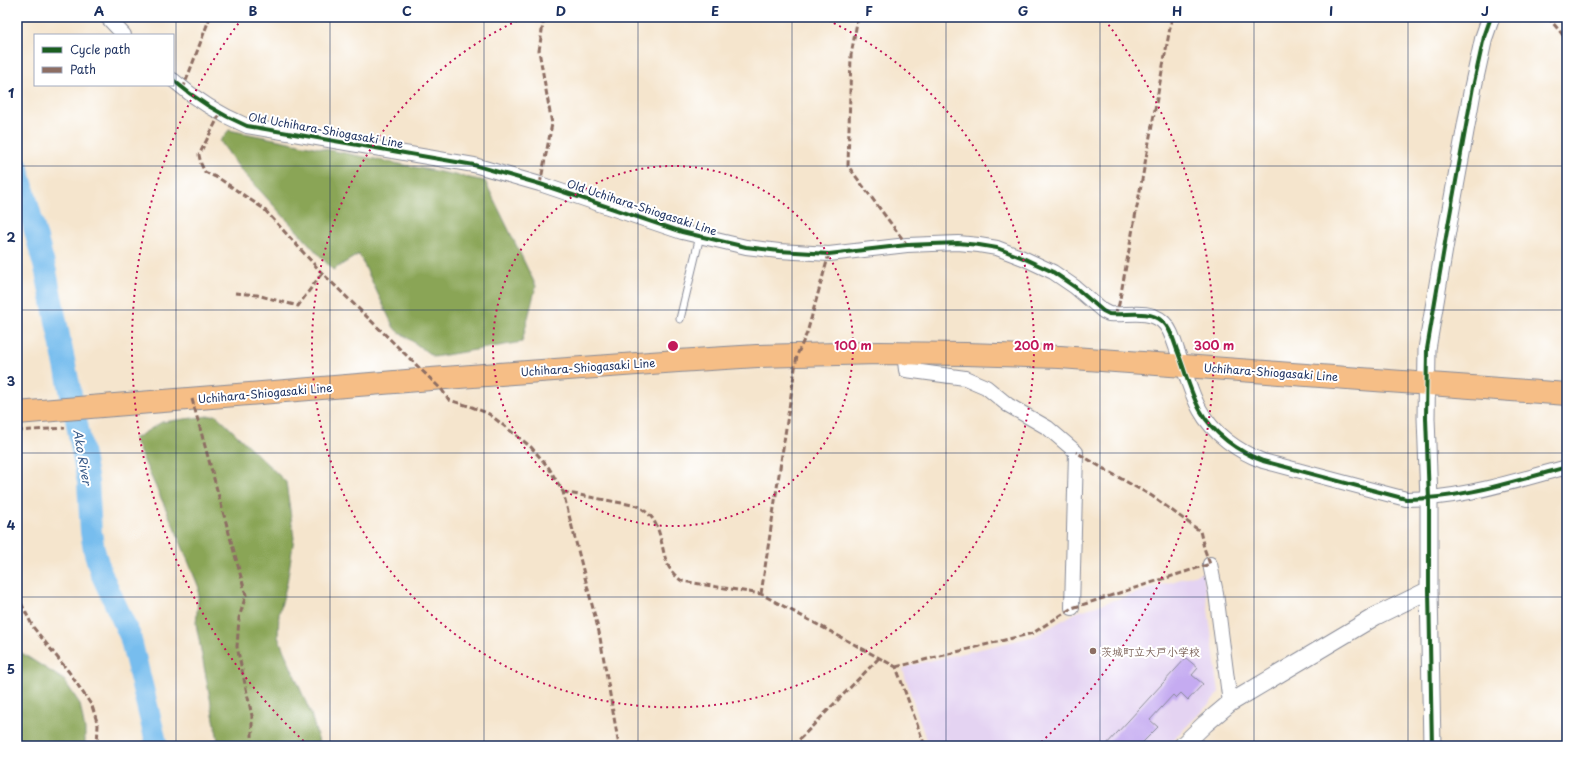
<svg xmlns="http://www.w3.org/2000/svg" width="1584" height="763" viewBox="0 0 1584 763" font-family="'Playpen Sans','Klee One',sans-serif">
  <rect width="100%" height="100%" fill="#fff"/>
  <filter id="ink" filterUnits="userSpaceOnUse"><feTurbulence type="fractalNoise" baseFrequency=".025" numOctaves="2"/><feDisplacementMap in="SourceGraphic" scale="8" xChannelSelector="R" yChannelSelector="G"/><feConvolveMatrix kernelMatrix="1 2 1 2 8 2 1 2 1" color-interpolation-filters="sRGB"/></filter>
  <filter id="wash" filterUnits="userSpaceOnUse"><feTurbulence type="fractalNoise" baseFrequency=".012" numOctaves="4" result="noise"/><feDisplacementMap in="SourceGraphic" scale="16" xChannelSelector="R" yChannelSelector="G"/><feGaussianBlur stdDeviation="0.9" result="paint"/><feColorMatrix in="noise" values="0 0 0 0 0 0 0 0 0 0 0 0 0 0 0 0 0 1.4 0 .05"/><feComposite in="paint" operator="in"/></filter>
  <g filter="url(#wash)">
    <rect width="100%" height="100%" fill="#f5e5cd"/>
    <path fill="#e4d3f2" d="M1203,572L1219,692L1215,698L1167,746H928L903,670L908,666L1035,636L1077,612Z"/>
    <path fill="#8aa557" stroke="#526a5a" d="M229,130L485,181L536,286L522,342L434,357L394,328L359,254L333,270L240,169L220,141Z
      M216,415L286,482L294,538L287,583L279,614L278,637L311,714L320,746H219L196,624L199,588L176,531L134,439L162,422Z
      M17,650L64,680L80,704L85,730V746H17Z"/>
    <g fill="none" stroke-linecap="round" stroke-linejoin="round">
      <path stroke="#77bdee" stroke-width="22" d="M17,165L46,272L77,424L88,482L91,532L94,550L101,573L130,636L157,746"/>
    </g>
    <g id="blocks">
      <path fill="#c5abf1" d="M1186,658L1198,668L1192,675L1203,684L1188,700L1181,693L1176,698L1173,695L1150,720L1158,727L1139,746H1105Z"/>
    </g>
  </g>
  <g filter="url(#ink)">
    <use href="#blocks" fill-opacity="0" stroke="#888a96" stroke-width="1"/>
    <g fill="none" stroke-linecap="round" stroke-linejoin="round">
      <defs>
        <path id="service" d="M680,319L700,236"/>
        <path id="minor" d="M107,17L124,35
          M173,80C196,100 219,114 247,126L474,165L540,184L682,232L746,247L779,251L829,254L907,245L958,243L979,245L997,248L1023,258L1053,272L1075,287L1103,311L1109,314C1126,316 1148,309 1162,321C1170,327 1174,341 1177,350C1185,370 1190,392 1200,410C1213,434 1239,452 1263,461L1406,499C1461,499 1514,481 1567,467
          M904,353L906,370L965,378L986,387L1008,405L1048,428L1076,452L1072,608
          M1210,564L1216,593L1230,703"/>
        <path id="tertiary" d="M1182,746L1205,724L1230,703L1376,616L1429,590
          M1432,746L1429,590V499L1426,418L1427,349L1447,231L1473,87L1484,37L1491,17"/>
        <path id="primary" d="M17,413L431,379L678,361L757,356L879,353L966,354L1060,357L1567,394"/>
      </defs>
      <use href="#service" stroke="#888a96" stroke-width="9"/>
      <use href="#minor" stroke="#888a96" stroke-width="16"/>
      <use href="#tertiary" stroke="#888a96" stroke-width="19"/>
      <use href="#primary" stroke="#888a96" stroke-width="24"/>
      <use href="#service" stroke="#fff" stroke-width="7"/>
      <use href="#minor" stroke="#fff" stroke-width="14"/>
      <use href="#tertiary" stroke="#fff" stroke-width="17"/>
      <use href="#primary" stroke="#f6be86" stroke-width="22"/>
      <path stroke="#8d6e63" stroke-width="3" stroke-dasharray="6 3" stroke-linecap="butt" d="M858,17L851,55L848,166L907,245
        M1548,17L1567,40
        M183,89L210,17
        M220,114L199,155L201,164L205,172L220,179L264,209L322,273L442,390L449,400L472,407L489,414L531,447L549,468L563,492L599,632L619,746
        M540,184L552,124L539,51L544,17
        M235,293L257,295L298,306L322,273
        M1115,315L1119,304L1172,17
        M192,399L246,595L239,618L237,647L252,716V746
        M17,431L65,428
        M563,492L638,506C644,510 651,515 654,521C666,541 659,566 682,581L761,594L896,667L925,746
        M761,594L797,355L807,333L829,254
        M17,595L33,627L69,672L92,706L98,725L97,746
        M896,667L1033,633L1072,608L1210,564L1204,548L1200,531L1152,496L1109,472L1076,452
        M793,746L880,657"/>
      <defs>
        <path id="cycleway" d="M173,80C196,100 219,114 247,126L474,165L540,184L682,232L746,247L779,251L829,254L907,245L958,243L979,245L997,248L1023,258L1053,272L1075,287L1103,311L1109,314C1126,316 1148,309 1162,321C1170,327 1174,341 1177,350C1185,370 1190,392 1200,410C1213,434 1239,452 1263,461L1406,499C1461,499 1514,481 1567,467
          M1432,746L1429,590V499L1426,418L1427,349L1447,231L1473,87L1484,37L1491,17"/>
      </defs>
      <use href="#cycleway" stroke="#fff" stroke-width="6"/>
      <use href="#cycleway" stroke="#1b5e20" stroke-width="4"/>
    </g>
  </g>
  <path fill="none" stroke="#1b2f5e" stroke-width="1" stroke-opacity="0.55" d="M176,17V746M330,17V746M484,17V746M638,17V746M792,17V746M946,17V746M1100,17V746M1254,17V746M1408,17V746M17,166H1567M17,310H1567M17,453H1567M17,597H1567"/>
  <g fill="none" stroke="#c2185b" stroke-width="2" stroke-dasharray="2 4">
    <circle cx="673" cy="346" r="180"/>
    <path d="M823 18A361 361 0 1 1 523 18"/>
    <path d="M308 745A541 541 0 0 1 241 20M1105 20A541 541 0 0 1 1038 745"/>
  </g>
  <circle fill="#8d6e63" stroke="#fff" stroke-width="1.5" cx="1093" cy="651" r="4"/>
  <g text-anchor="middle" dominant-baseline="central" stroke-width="4" stroke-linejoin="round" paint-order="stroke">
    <g font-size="11" fill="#1b2f5e" stroke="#fff">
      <text transform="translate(326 130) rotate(10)">Old Uchihara-Shiogasaki Line</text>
      <text transform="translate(642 207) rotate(18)">Old Uchihara-Shiogasaki Line</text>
      <text transform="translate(588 367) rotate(-4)">Uchihara-Shiogasaki Line</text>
      <text transform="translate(1271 372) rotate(4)">Uchihara-Shiogasaki Line</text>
      <text transform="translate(265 393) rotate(-5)">Uchihara-Shiogasaki Line</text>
    </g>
    <g font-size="11" font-weight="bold" fill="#785e54" stroke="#fff" text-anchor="start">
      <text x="1101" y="651">茨城町立大戸小学校</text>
    </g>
    <g font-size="12" font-style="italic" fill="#375a89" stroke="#fff">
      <text transform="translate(83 457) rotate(80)">Ako River</text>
    </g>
  </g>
  <circle cx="673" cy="346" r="6" fill="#c2185b" stroke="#fff" stroke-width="2"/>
  <g font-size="12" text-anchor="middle" font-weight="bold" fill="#c2185b" stroke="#fff" stroke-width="4" stroke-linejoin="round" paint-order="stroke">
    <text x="853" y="350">100 m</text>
    <text x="1034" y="350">200 m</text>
    <text x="1214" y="350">300 m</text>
  </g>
  <rect width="1584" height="763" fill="none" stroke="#fff" stroke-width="44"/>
  <rect x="34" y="34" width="140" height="52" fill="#ffffff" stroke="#a4acbf"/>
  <rect x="42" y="47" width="20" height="6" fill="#1b5e20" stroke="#a4acbf"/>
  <text x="70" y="54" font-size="12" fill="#1b2f5e">Cycle path</text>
  <rect x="42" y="67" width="20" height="6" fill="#8d6e63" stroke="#a4acbf"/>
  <text x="70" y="74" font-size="12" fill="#1b2f5e">Path</text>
  <rect x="22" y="22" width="1540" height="719" fill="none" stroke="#1b2f5e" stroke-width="1.5"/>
  <g font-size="13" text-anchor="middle" font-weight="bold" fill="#1b2f5e">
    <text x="99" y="16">A</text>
    <text x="253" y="16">B</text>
    <text x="407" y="16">C</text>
    <text x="561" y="16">D</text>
    <text x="715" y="16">E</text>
    <text x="869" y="16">F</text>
    <text x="1023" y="16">G</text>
    <text x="1177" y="16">H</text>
    <text x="1331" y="16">I</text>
    <text x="1485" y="16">J</text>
    <text x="11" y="98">1</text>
    <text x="11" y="242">2</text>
    <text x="11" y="386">3</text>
    <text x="11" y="530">4</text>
    <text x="11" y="674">5</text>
  </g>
</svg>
